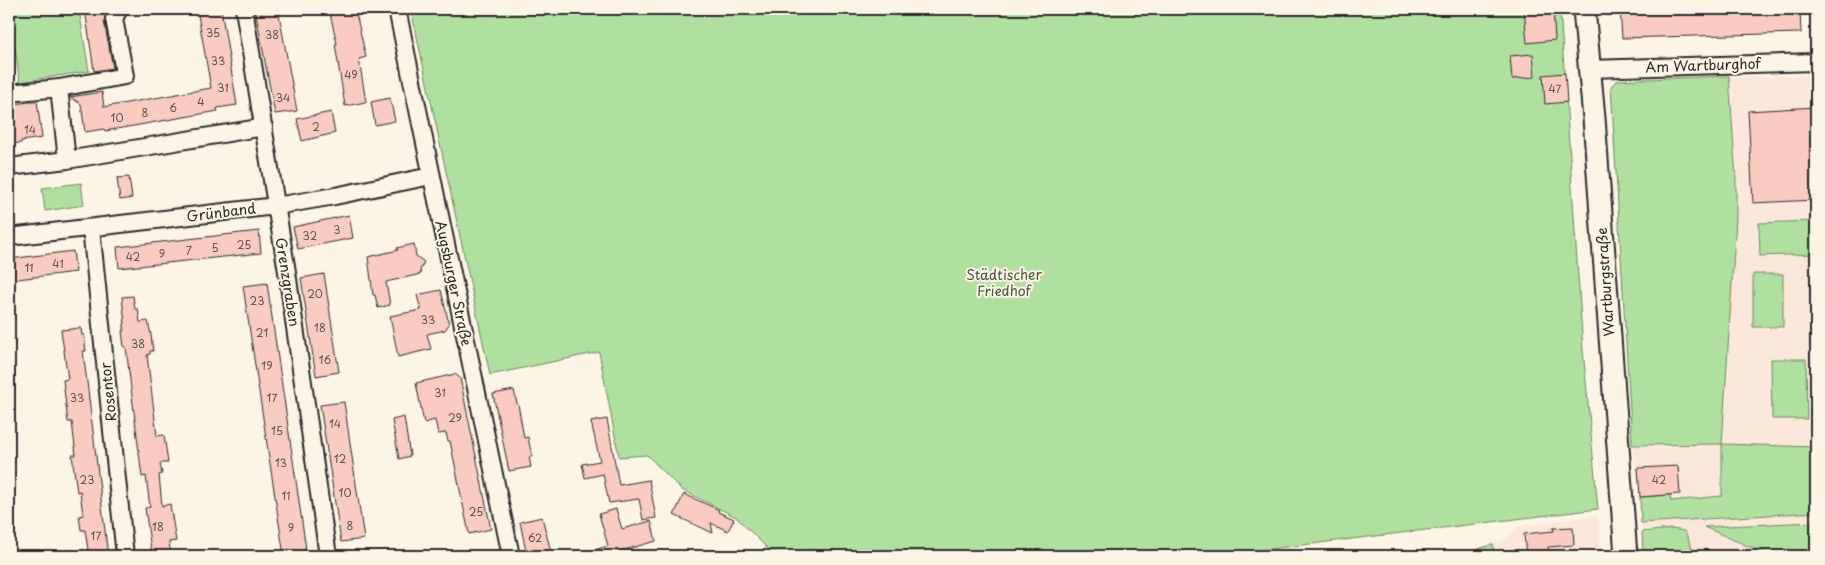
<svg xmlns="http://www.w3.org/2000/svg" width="1825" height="565" viewBox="0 0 1825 565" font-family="'Playpen Sans',sans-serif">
  <rect width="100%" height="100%" fill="#fcf5e5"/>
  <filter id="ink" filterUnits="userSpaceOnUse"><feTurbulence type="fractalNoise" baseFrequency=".02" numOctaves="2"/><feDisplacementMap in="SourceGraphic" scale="10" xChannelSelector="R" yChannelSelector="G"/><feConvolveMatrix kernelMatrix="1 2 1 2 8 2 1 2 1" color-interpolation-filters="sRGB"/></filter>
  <g filter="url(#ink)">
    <path fill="#fbe8da" d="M1816,75V556H1643L1640,497L1632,445L1721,444L1618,191L1614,156L1611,86L1617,80Z
      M1598,515L1601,556H1494L1493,544L1504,540L1519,526Z"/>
    <path fill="#b0e0a0" stroke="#6e8666" d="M9,9H79L89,71L20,82Z
      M411,9H1560L1583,350L1598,509L1212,556H780L770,551L736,517L682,490L647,455L619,457L599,352L490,375Z
      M1729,76L1736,180V218L1722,444L1816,447V512L1641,523L1640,497L1670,495L1671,501L1722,496V444L1632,445L1611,86L1617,80Z
      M81,183L84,205L45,211L42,188Z
      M1813,221L1814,254L1760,256L1759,223Z
      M1753,274H1783V327H1753Z
      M1771,359H1806L1807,419H1772Z
      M1816,522V548L1812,556H1771L1704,527Z
      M1672,529L1684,531L1687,536L1695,556H1643L1642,532Z
      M1493,544L1494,556H1458Z"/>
    <path fill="#facbc0" stroke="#2b2b2b" d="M85,9H108L104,21L113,68L94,71Z
      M197,9H221L237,105L217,108L218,111L105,131L104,129L85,132L81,104L70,97L102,92L104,107L211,88Z
      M255,9H278L297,111L275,114Z
      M329,9H355L366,57L359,59L366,102L345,106L335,44H337Z
      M1524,9H1553L1555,40L1527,43Z
      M1620,9H1644V12L1669,11V9H1800L1801,33L1622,38Z
      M1533,54L1535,77L1512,79L1510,56Z
      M1565,73L1567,102L1545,104L1543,75Z
      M390,98L395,121L375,125L371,102Z
      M37,101L42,138L21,141V143L9,144V121L15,120L14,104Z
      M1816,107V200L1753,203L1748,111Z
      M331,112L335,133L302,141L297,119Z
      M129,177L132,198L120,200L117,178Z
      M349,215L353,238L298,249L293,227Z
      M259,231L261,253L119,268L117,247Z
      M414,244L416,256L424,262L420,270L421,274L386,282L390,305L378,308L375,295H373L368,257L398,250L397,248Z
      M73,251L76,272L9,280V259Z
      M324,274L339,372L316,376L301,278Z
      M267,283L306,549L304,550L306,556H284L243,286Z
      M441,290L449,324L445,330L427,334L431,349L398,357L390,316L421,310L417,295Z
      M133,296L135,309H138L140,322L148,321L151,335L153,351H150V354L147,355L157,436L164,435L168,463H160L162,474L159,475L162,506L170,504L176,541L169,542L171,556H152L145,508L150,507L146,476L142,477L126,347H124L122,331H124V324H125L122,297Z
      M81,328L82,335H84L86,351H83L88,390L108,556H89L85,530H81L79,516L83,515L80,491L77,492L72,455H76L75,447L72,422H68L67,415L63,380L68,379L61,330Z
      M455,374L460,378L491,529L469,534L450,441H448L446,433L438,434L435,420L424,423L416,383Z
      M514,390L517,404H518L524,438L528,437L532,457H529L531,467L509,471L493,394Z
      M344,402L364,539L341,542L320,405Z
      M404,417L410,456L399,459L392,420Z
      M607,419L619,485L649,480L656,518L643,520L639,499L609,503L603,474L585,478L582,464L600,461L591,422Z
      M1678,466L1680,494L1640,497L1638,468Z
      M684,494L719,510L718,512L734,519L728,531L711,523L713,533L674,515Z
      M616,509L622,529L651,521L656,541L617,552L618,556H583L582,553L608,546L599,514Z
      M542,517L552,556H527L520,522Z
      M1573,527L1574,545L1548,547L1549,556H1526L1524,534L1554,531L1553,528Z"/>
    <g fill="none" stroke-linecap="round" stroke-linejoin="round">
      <defs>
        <path id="minor" d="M244,9L287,272L328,556
          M397,9L511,556
          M1589,69L1816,62
          M9,93L59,88
          M67,160L59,88L125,76L114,19L119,9
          M9,167L67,160L264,127
          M91,228L125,556
          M9,237L276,206L335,196L431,176"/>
        <path id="major" d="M1584,9L1594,118L1626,556"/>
      </defs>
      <use href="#minor" stroke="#2b2b2b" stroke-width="20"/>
      <use href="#major" stroke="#2b2b2b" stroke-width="25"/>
      <use href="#minor" stroke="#fcf5e5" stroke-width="16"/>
      <use href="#major" stroke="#fcf5e5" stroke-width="21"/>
    </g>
  </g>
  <g text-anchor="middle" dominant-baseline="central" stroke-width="4" stroke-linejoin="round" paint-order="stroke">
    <g font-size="11" fill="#5f5350">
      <text x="213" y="32">35</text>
      <text x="272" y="34">38</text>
      <text x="218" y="60">33</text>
      <text x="351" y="74">49</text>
      <text x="223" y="87">31</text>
      <text x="1555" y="88">47</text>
      <text x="283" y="97">34</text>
      <text x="201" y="101">4</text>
      <text x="173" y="107">6</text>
      <text x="145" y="112">8</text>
      <text x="117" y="117">10</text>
      <text x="316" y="126">2</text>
      <text x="30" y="129">14</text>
      <text x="337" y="229">3</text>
      <text x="310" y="235">32</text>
      <text x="244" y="244">25</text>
      <text x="215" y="247">5</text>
      <text x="189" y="250">7</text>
      <text x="162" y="253">9</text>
      <text x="133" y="256">42</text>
      <text x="58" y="263">41</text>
      <text x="29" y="267">11</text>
      <text x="315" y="293">20</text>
      <text x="257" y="300">23</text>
      <text x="428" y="319">33</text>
      <text x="320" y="327">18</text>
      <text x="262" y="332">21</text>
      <text x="138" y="343">38</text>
      <text x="325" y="359">16</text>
      <text x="267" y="365">19</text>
      <text x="440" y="392">31</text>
      <text x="77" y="397">33</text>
      <text x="272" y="397">17</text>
      <text x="455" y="417">29</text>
      <text x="335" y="423">14</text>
      <text x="277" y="430">15</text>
      <text x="340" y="458">12</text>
      <text x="281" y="462">13</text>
      <text x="87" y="479">23</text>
      <text x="1659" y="479">42</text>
      <text x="345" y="492">10</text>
      <text x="286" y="495">11</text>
      <text x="476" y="511">25</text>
      <text x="350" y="525">8</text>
      <text x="158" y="526">18</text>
      <text x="291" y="527">9</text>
      <text x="96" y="535">17</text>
      <text x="535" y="537">62</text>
    </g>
    <g font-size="14" fill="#2b2b2b" stroke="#fcf5e5">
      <text transform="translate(1703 65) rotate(-2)">Am Wartburghof</text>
      <text transform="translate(221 212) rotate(-7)">Grünband</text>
      <text transform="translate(288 282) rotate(81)">Grenzgraben</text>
      <text transform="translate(1605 282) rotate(-94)">Wartburgstraße</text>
      <text transform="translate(454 283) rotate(78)">Augsburger Straße</text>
      <text transform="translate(108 392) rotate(-96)">Rosentor</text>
    </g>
    <g font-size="14" fill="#4c5848" stroke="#fcf5e5">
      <text x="1004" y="274">Städtischer<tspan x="1004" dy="16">Friedhof</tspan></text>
    </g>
  </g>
  <rect width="1825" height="565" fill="none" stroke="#fcf5e5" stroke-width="30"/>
  <rect x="15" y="15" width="1795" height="535" fill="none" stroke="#2b2b2b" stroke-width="2" filter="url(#ink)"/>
</svg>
